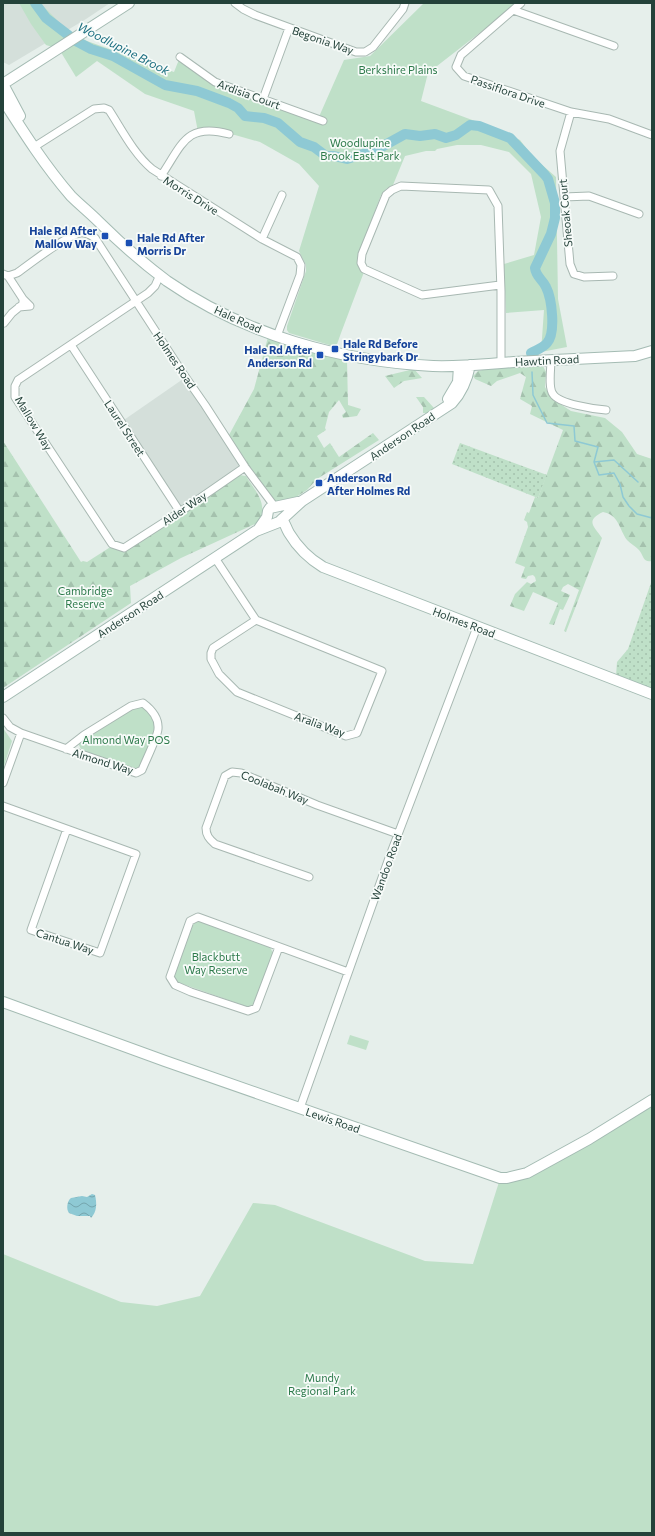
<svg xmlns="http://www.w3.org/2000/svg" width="655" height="1536" viewBox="0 0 655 1536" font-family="Commissioner,sans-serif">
  <defs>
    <pattern id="grass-dots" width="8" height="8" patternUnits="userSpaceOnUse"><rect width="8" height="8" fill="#bfe0c8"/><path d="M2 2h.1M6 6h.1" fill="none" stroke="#a4c1ad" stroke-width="1.8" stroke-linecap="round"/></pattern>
    <pattern id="forest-firs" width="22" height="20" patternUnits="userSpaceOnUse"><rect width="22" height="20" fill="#bfe0c8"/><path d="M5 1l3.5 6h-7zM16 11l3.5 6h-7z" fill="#a4c1ad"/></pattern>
    <pattern id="water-waves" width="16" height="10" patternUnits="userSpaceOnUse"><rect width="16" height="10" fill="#8ec9d4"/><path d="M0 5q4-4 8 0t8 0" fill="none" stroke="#74a5ad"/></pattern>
  </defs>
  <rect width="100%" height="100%" fill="#e6efeb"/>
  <path fill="#d4dfda" d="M3,3H110L86,19L9,65L3,62Z
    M186,377L245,467L180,512L121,422Z"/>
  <path fill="url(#grass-dots)" d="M460,443L547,475L538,498L452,464Z
    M652,580V690L616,676L617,662L628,649Z"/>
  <path fill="url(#forest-firs)" d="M268,337L308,351L347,360L348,405L361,409L357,416L343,418L342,415L346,412L339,400L329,412L325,428L326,430L317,436L324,448L330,443L339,457L373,433L379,440L317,479L307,490L296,497L275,502L267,493L229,435L254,389Z
    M538,366H543L546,372L545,387L551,398L571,411L605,418L622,432L637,454L652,459V561C643,563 644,556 639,550C635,546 631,544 627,540C619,529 619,515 603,512C584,521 595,527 602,538L566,632L564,631L579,590L568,584L563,587L561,591L570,595L563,610L560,609L554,625L549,624L558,603L533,592L524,611L510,606L515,594L527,582L531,584L536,581L535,577L533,575L528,576L526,579L521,578L525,567L515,563L528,527L527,522L524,520L527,512L529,513L535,497L538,498L563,430L530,414L532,406L520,399L526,377L520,373L497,381L491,386L475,379L473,376L478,371L491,368Z
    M414,369L422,378L404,381L394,388L385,376Z
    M416,397H424L434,408L428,413H423V407Z
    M3,441L81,562L83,561L87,562L112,546L125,550L239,475L246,476C256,492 270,506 257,523L181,558L130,586L131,603L3,688Z"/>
  <path fill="#bfe0c8" d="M19,3H40L69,32L87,41L174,72L180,57L215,82L318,119L344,60L370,56L424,3H518L428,73L421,101L483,124L520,140L533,157L556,177L558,299L567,347L541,352L544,310L506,313L504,264L534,255L541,217L531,174L509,152L481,145H457L437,149L435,151H426L405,156L393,185L386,189L381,195L362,246L364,272L341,333L336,347L289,333L287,330V326L306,271V265L299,251L319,186L299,164L260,142L235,135L198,132L194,111L145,94L97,61L76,77L59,49L46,45L31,24Z
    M143,703L150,708L158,730L142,766L134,769L82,751L78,743L79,739Z
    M3,728L12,741L3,769Z
    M198,921L270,947L273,953L254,1004L248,1007L177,982L174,976L192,925Z
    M350,1035L369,1041L366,1050L347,1044Z
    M652,1100V1533H3V1254L121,1302L157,1306L200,1296L253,1203L275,1205L425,1261L473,1264L499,1182Z"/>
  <path fill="url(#water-waves)" d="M92,1194L95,1195C97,1203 97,1212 91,1218L90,1216H77L69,1213C66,1209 67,1201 71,1198L82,1196L87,1197Z"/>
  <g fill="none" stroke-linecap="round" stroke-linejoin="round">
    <path stroke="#8ec9d4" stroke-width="1.5" d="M532,372L533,395L547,423L574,426L575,441L598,447L594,462L614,460L638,482
      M594,462L599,475L614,473L620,484L623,497L629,506L637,514L652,518"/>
    <path stroke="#8ec9d4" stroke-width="10" d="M35,3L46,18L76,41L91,49L113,56L165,85L197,91L229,103L238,108L245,116L264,118L278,123L300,142L314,147L326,156H334L347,159L376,150L405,134L420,136L435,134L446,138L456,135L470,125L479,126L510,138L545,175L548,179L555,203V218L551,234L535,268C536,277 543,280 546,287C552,299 556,333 547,343C543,348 536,350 531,353"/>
    <defs>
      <path id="street" d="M235,3L243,9L255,15L356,52H365L373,47L403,9L405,3
        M521,3L461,55L456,67L464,76L571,112L609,119L652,135
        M513,10L614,46
        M180,57L215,82L323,121
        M263,99L289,28
        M571,112L560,151L570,264L574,274L584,277L613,276
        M34,147L94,109L104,108L109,110C122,130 134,154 152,169L262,239L297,257L301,265L300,275L277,336
        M161,176C182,145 186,122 229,134
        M564,197L589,196L639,214
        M262,239L282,195
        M3,274L8,276L17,273C31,263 64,237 80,233C86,232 90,235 95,238L182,372L205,405L245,467L275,507
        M160,275L155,286L148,293L18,380L15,386V397L112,544L124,548L180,512L245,467
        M500,285L422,295L364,269L361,263L362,254L386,195L392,190L401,186L489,190L498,206L501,291V363
        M19,307L30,306L23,299
        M4,323L12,313L23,304V299L8,276
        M71,345L180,512
        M551,360C551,368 548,388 553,394C559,404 594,409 606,410
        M215,558L256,620L382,671L357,733L346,736L237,692L219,674L211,659V653L213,648L256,620
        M3,718L10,727L21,733L130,771L136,773L142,770C145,762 158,736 158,729C159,718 151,709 143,703L131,706L84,735L66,749
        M3,783L21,733
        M3,806L136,854L100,953L31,930L67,829
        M309,877L215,844C209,839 206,835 206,828L225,776L232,772L241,773L317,805L398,834
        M279,947L256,1008L248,1011L191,992L175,985L170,977L190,921L198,917L348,972
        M300,1108L389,858L477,627"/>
      <path id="secondary" d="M3,84L20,116
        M3,84L129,3
        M3,100C24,133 45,166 71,196C80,205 89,212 98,221C119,242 143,263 167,281C245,335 340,361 433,366C460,367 487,364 514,362C554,360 595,358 635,356L652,351
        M448,399L458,382L459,366
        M282,519C285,523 286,528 289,533C298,548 308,558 323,567L652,694
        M258,530L267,517L268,511L270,508L298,502
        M3,697L256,531L279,522L302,501L452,403C462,392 467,380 470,365
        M3,1002L165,1061L500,1178H507L527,1173L589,1139L652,1100"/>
    </defs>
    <use href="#street" stroke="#a8b8b2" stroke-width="9"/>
    <use href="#secondary" stroke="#a4bbb3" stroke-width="12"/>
    <use href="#street" stroke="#fff" stroke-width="7"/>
    <use href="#secondary" stroke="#fff" stroke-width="10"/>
  </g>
  <g fill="#1a4fb4" stroke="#f7fbf9" stroke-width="1.5">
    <rect x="101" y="232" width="8" height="8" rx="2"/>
    <rect x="125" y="239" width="8" height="8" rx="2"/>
    <rect x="331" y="345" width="8" height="8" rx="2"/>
    <rect x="316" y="351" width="8" height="8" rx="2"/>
    <rect x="315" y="479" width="8" height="8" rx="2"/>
  </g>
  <g text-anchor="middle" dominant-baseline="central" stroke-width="3.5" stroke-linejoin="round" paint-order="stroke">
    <g font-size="11" fill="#24423a" stroke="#f7fbf9">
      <text transform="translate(323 40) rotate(19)">Begonia Way</text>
      <text transform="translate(508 91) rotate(19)">Passiflora Drive</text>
      <text transform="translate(249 94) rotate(20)">Ardisia Court</text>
      <text transform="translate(191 195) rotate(32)">Morris Drive</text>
      <text transform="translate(565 213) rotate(-95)">Sheoak Court</text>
      <text transform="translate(238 319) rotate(24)">Hale Road</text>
      <text transform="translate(175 360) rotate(56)">Holmes Road</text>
      <text transform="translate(547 360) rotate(-3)">Hawtin Road</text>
      <text transform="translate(34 423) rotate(59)">Mallow Way</text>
      <text transform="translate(125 428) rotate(57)">Laurel Street</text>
      <text transform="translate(402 436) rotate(-34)">Anderson Road</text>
      <text transform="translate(184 508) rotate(-34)">Alder Way</text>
      <text transform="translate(130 614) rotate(-33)">Anderson Road</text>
      <text transform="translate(464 622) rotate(21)">Holmes Road</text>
      <text transform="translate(320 724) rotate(20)">Aralia Way</text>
      <text transform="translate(103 761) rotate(17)">Almond Way</text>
      <text transform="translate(275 787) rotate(22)">Coolabah Way</text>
      <text transform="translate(386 867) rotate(-70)">Wandoo Road</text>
      <text transform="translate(65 941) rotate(18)">Cantua Way</text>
      <text transform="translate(333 1120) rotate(19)">Lewis Road</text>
    </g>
    <g font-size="11" fill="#2d7a4b" stroke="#f7fbf9">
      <text x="398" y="69">Berkshire Plains</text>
      <text x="360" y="142">Woodlupine<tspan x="360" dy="13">Brook East Park</tspan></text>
      <text x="85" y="590">Cambridge<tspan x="85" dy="13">Reserve</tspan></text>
      <text x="126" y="739">Almond Way POS</text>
      <text x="216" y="956">Blackbutt<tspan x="216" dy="13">Way Reserve</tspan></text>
      <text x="322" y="1377">Mundy<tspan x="322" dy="13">Regional Park</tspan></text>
    </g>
    <g font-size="11" font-weight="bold" fill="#164399" stroke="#f7fbf9" text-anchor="start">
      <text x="97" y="230" text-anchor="end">Hale Rd After<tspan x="97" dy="13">Mallow Way</tspan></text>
      <text x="137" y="237">Hale Rd After<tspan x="137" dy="13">Morris Dr</tspan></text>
      <text x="343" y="343">Hale Rd Before<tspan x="343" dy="13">Stringybark Dr</tspan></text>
      <text x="312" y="349" text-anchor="end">Hale Rd After<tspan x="312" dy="13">Anderson Rd</tspan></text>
      <text x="327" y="477">Anderson Rd<tspan x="327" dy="13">After Holmes Rd</tspan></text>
    </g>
    <g font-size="12" font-style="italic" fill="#1c6f80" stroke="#f7fbf9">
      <text transform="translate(124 48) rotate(27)">Woodlupine Brook</text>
    </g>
  </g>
  <rect width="655" height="1536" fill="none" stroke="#24423a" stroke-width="8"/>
</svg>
